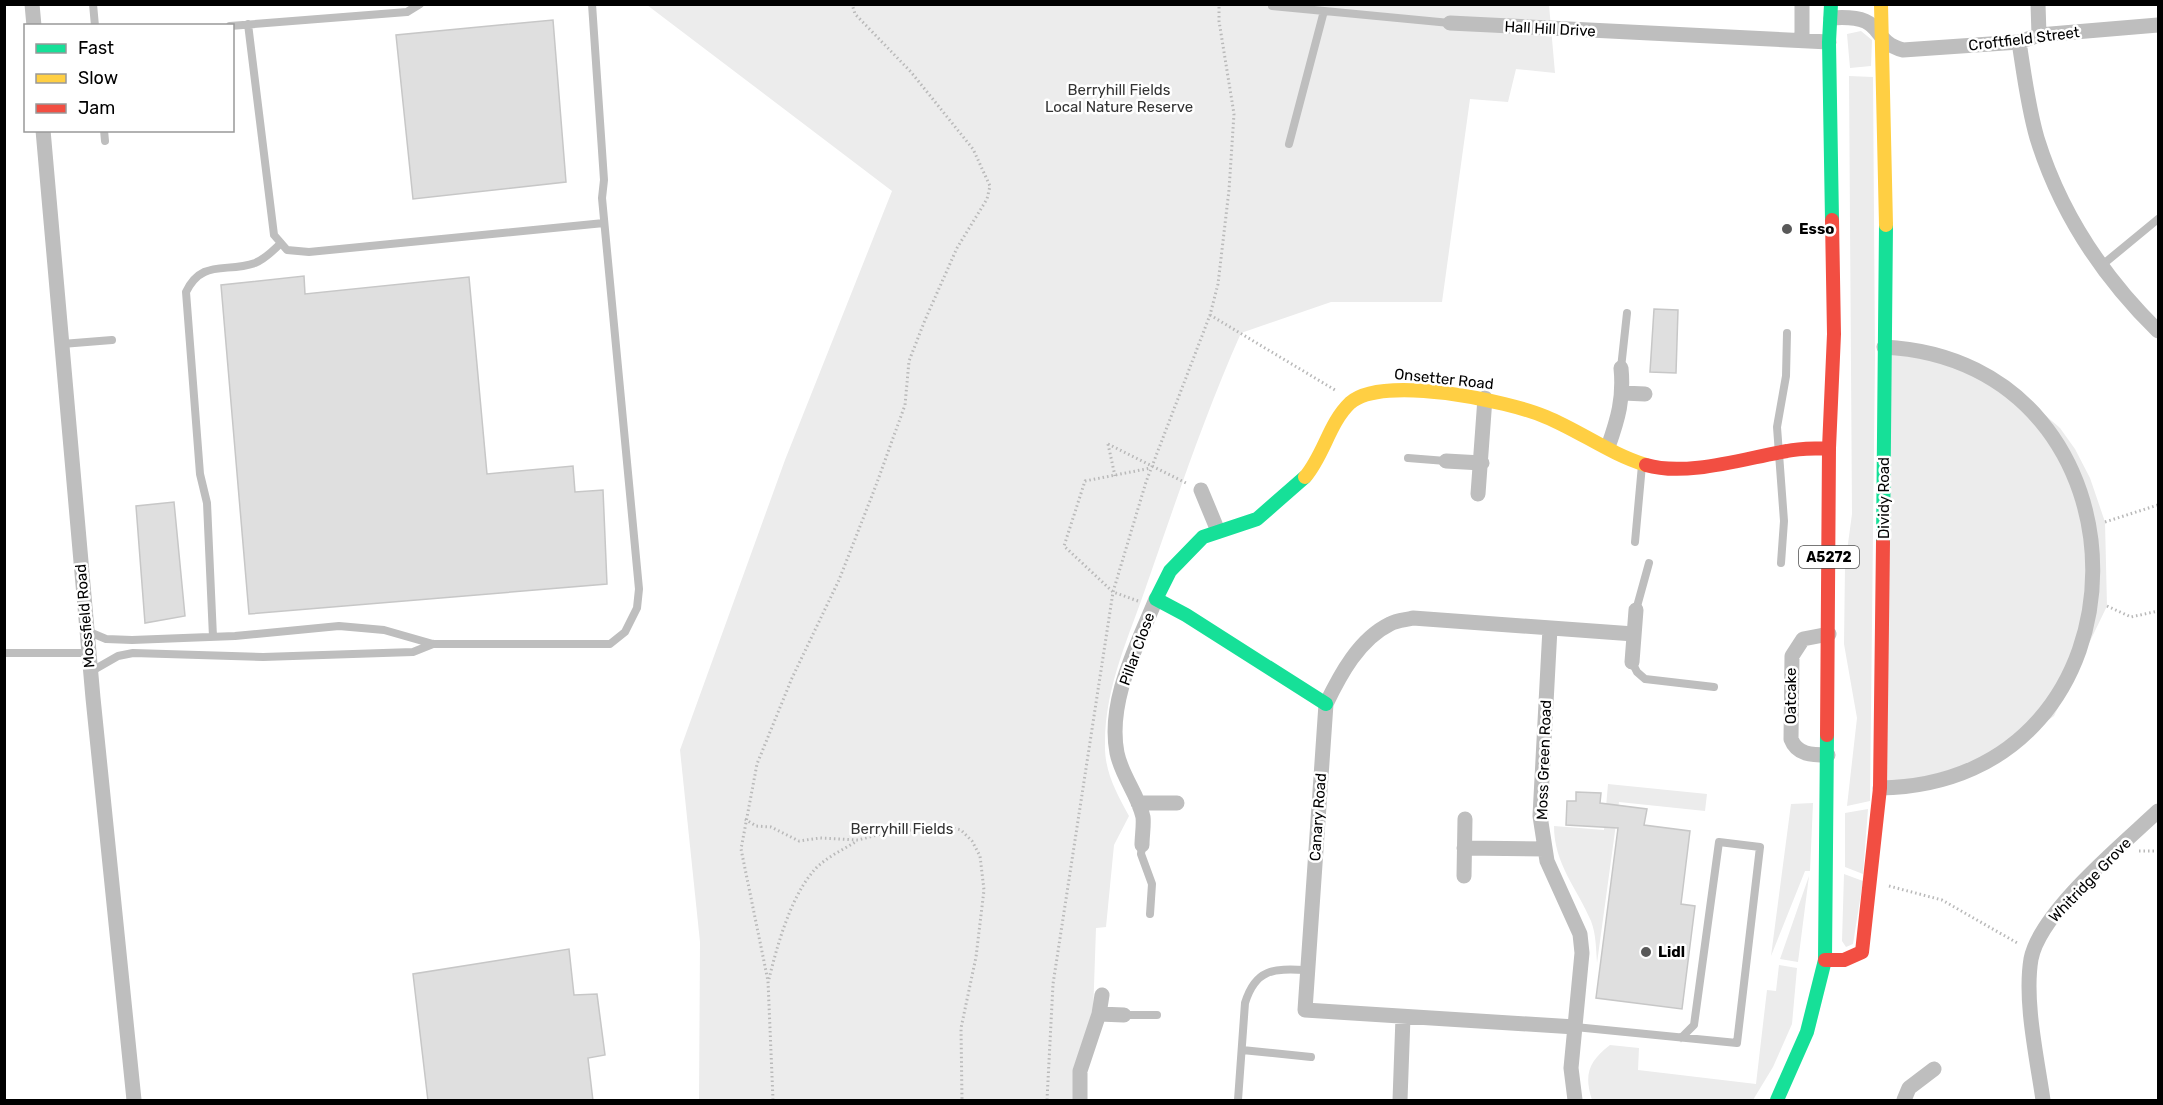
<svg xmlns="http://www.w3.org/2000/svg" width="2163" height="1105" viewBox="0 0 2163 1105" font-family="Rubik,sans-serif">
  <rect width="100%" height="100%" fill="#fff"/>
  <path fill="#ececec" d="M647,5H1549L1555,73L1516,69L1508,102L1470,99L1442,302H1331L1241,333C1205,414 1177,498 1148,581C1130,635 1105,685 1105,743C1104,771 1116,792 1129,816L1114,845L1106,927L1096,928L1093,1015L1084,1100H699L700,942L680,750L785,460L892,191Z
    M1861,31L1872,40L1871,66L1850,68L1847,34Z
    M1849,76L1873,77L1875,357L1870,801L1847,806L1857,718L1844,644L1845,566L1852,514Z
    M1884,347L1990,374L2016,390L2060,428L2075,449L2090,478L2105,522L2107,606L2054,716L1980,768L1880,788Z
    M1608,784L1707,794L1705,811L1619,802L1597,963C1596,948 1596,934 1591,921C1577,888 1554,864 1554,826L1604,830Z
    M1813,803L1810,871H1805L1771,956L1791,804Z
    M1868,809L1863,874L1845,867V813Z
    M1844,874L1863,881L1853,944L1846,947L1842,941Z
    M1809,876L1798,962L1780,959Z
    M1779,965L1797,968L1792,1024L1773,1067L1753,1100H1592C1584,1075 1588,1062 1610,1045L1639,1048L1638,1070L1756,1084L1767,990L1776,991Z"/>
  <path fill="#dfdfdf" stroke="#c7c7c7" stroke-width="1.5" d="M553,20L566,182L413,199L396,35Z
    M304,276L305,294L469,277L487,474L573,466L575,492L603,490L607,584L249,614L221,285Z
    M1654,309L1678,310L1676,373L1650,372Z
    M174,502L185,616L145,623L136,506Z
    M1576,792L1601,793L1600,803L1647,809L1644,825L1690,831L1681,904L1695,906L1682,1009L1596,998L1618,828L1566,825L1567,801H1576Z
    M569,949L574,995L597,994L605,1055L588,1058L593,1101H428L413,974Z"/>
  <g fill="none" stroke-linecap="round" stroke-linejoin="round">
    <path stroke="#b9b9b9" stroke-width="3" stroke-dasharray="1.5 3" stroke-linecap="butt" d="M1210,315L1335,390
      M1108,444L1186,483
      M1108,444L1115,476
      M2105,522L2158,505
      M1138,601L1113,592L1064,546L1085,481L1151,468
      M2107,606L2131,617L2158,611
      M745,819L756,826L771,827L799,841L820,838L858,840L885,833L946,826L961,830L972,841L980,856L984,890L976,957L961,1028L962,1100
      M2139,851H2158
      M1889,886L1942,900L2019,944
      M769,979C777,946 790,900 811,874C822,859 841,851 857,841
      M773,1100L768,981L741,849L757,764L792,678L839,580L875,488L905,405L909,361L925,320L957,248L987,199L990,186L973,149L911,72L855,14L852,4
      M1047,1100L1053,984L1113,592L1146,482L1210,315L1218,284L1229,190L1234,114L1219,21V4"/>
    <path stroke="#bebebe" stroke-width="8" d="M93,4L95,26
      M1272,6L1450,23
      M248,24L274,235L287,250L309,252L604,223
      M230,26L407,12L420,4
      M104,130L105,141
      M1289,144L1324,11
      M2101,266L2158,219
      M62,344L112,340
      M1621,368L1627,313
      M1408,458L1446,461
      M1635,542L1642,465
      M1781,563L1784,521L1777,427L1786,376L1787,333
      M1636,610L1649,563
      M87,631L106,639L132,640L235,636L339,626L384,630L433,644H610L625,632L637,608L639,589L602,198L604,180L592,4
      M213,637L207,503L200,474L186,292C202,259 225,273 255,263C265,259 274,250 281,243
      M5,653H88
      M1632,662L1637,672L1645,679L1714,687
      M90,672L118,656L133,653L263,657L413,652L433,644
      M1142,845L1141,854L1152,884L1150,914
      M1124,1015H1157
      M1575,1027L1737,1043L1760,847L1719,842L1694,1025L1681,1038
      M1242,1050L1311,1057
      M1238,1100L1245,1003C1256,967 1275,969 1308,970"/>
    <path stroke="#bebebe" stroke-width="15" d="M32,4L34,26
      M1802,4V40
      M2038,4L2039,35
      M1831,18C1889,14 1867,40 1903,50L2019,42L2039,35L2158,25
      M1450,23L1829,42
      M2019,42C2024,74 2028,107 2037,138C2060,212 2103,277 2158,331
      M43,130L93,698L134,1100
      M1623,393L1645,394
      M1608,447C1618,419 1624,398 1621,368
      M1446,461L1482,463
      M1201,490L1218,531
      M1478,494L1485,398
      M1550,628L1540,816L1547,861L1580,934L1582,953L1571,1068L1575,1100
      M1632,662L1636,610
      M1828,755C1812,755 1797,755 1791,739L1792,656L1803,639L1829,634
      M1880,788C2163,784 2163,361 1884,347
      M1138,803H1177
      M1142,845C1142,836 1144,825 1143,817C1138,794 1122,777 1117,753C1107,701 1137,646 1156,599
      M1464,848L1545,849
      M1464,876L1465,819
      M1099,1014L1102,995
      M1575,1027L1305,1010L1326,704C1340,675 1359,639 1390,624C1397,620 1406,620 1413,618L1634,634
      M1080,1100V1071L1099,1014L1124,1015
      M1400,1100L1403,1017
      M1904,1100L1909,1088L1934,1069
      M2043,1100C2037,1058 2024,1001 2031,959C2040,912 2123,844 2158,811"/>
    <path stroke="#16e098" stroke-width="14" d="M1831,4L1829,42L1832,220
      M1305,477L1257,519L1203,537L1170,571L1156,599L1186,615L1326,704
      M1883,542L1886,225
      M1777,1100L1807,1032L1825,960L1827,735"/>
    <path stroke="#ffcf43" stroke-width="14" d="M1881,4L1886,225
      M1305,477C1324,455 1329,423 1350,403C1382,374 1509,401 1546,417C1580,431 1610,454 1646,465"/>
    <path stroke="#f24e42" stroke-width="14" d="M1646,465C1687,477 1745,458 1787,451C1801,448 1815,449 1829,448
      M1827,735L1829,448L1834,334L1832,220
      M1825,960H1844L1862,952L1880,788L1883,542"/>
  </g>
  <g fill="#595959" stroke="#fff" stroke-width="2">
    <circle cx="1787" cy="229" r="6"/>
    <circle cx="1646" cy="952" r="6"/>
  </g>
  <g text-anchor="middle" dominant-baseline="central" stroke-width="5" stroke-linejoin="round" paint-order="stroke">
    <rect fill="#fff" stroke="#4c4c4c" stroke-width="1.5" x="1799" y="546" width="60" height="22" rx="4.5"/>
    <g font-size="14" font-weight="bold" fill="#000">
      <text x="1829" y="557">A5272</text>
    </g>
    <g font-size="15" fill="#000" stroke="#fff">
      <text transform="translate(1550 29) rotate(3)">Hall Hill Drive</text>
      <text transform="translate(2024 39) rotate(-7)">Croftfield Street</text>
      <text transform="translate(1444 379) rotate(6)">Onsetter Road</text>
      <text transform="translate(1884 498) rotate(-90)">Dividy Road</text>
      <text transform="translate(85 616) rotate(-95)">Mossfield Road</text>
      <text transform="translate(1137 649) rotate(-70)">Pillar Close</text>
      <text transform="translate(1791 696) rotate(-90)">Oatcake</text>
      <text transform="translate(1544 760) rotate(-88)">Moss Green Road</text>
      <text transform="translate(1318 817) rotate(-86)">Canary Road</text>
      <text transform="translate(2090 880) rotate(-46)">Whitridge Grove</text>
    </g>
    <g font-size="15" fill="#333" stroke="#fff">
      <text x="1119" y="90">Berryhill Fields<tspan x="1119" dy="17">Local Nature Reserve</tspan></text>
      <text x="902" y="829">Berryhill Fields</text>
    </g>
    <g font-size="15" font-weight="bold" fill="#000" stroke="#fff" text-anchor="start">
      <text x="1799" y="229">Esso</text>
      <text x="1658" y="952">Lidl</text>
    </g>
  </g>
  <rect width="2163" height="1105" fill="none" stroke="#000000" stroke-width="12"/>
  <rect x="24" y="24" width="210" height="108" fill="#ffffff" stroke="#999999" stroke-width="1.5"/>
  <rect x="36" y="44" width="30" height="9" fill="#16e098" stroke="#999999" stroke-width="1.5"/>
  <text x="78" y="54" font-size="18" fill="#000000">Fast</text>
  <rect x="36" y="74" width="30" height="9" fill="#ffcf43" stroke="#999999" stroke-width="1.5"/>
  <text x="78" y="84" font-size="18" fill="#000000">Slow</text>
  <rect x="36" y="104" width="30" height="9" fill="#f24e42" stroke="#999999" stroke-width="1.5"/>
  <text x="78" y="114" font-size="18" fill="#000000">Jam</text>
</svg>
